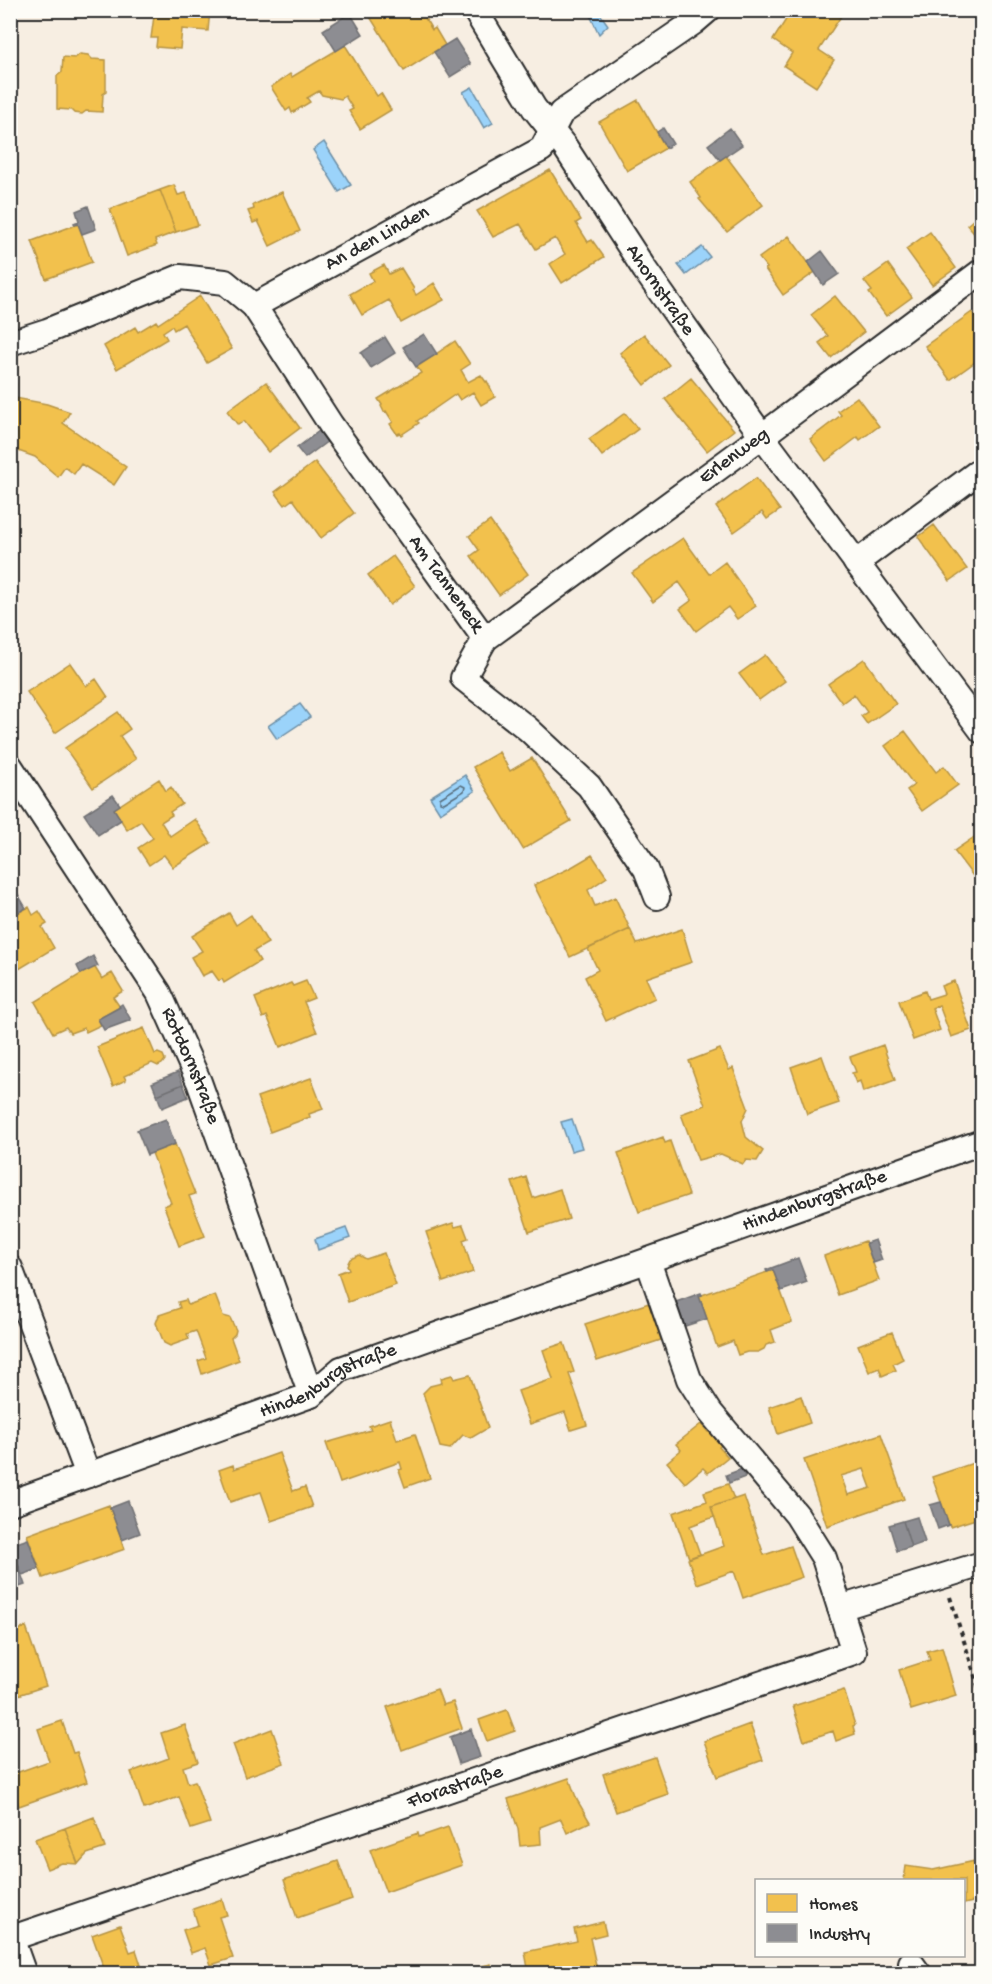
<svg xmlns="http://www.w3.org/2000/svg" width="992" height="1984" viewBox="0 0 992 1984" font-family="'Gochi Hand',sans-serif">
  <rect width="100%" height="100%" fill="#f7eee2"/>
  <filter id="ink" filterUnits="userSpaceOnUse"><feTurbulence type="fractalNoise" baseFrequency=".0167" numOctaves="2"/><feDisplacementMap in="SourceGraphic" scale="12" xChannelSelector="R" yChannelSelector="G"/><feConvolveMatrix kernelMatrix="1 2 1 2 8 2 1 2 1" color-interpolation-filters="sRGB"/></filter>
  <g filter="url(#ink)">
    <path fill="#9bd3fa" stroke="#6e90a7" stroke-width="1.5" d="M588,11H598L608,25L599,34Z
      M472,87L493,123L484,128L463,92Z
      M324,142L351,185L339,192L313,150Z
      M702,247L710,257L686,275L678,265Z
      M300,704L310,717L277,739L268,726Z
      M465,775L475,791L440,813L430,797Z
      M572,1119L582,1148L571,1151L561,1122Z
      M346,1228L350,1238L318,1250L315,1239Z"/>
    <path fill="#f2c14e" stroke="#b69444" stroke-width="1.5" fill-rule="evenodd" d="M158,10H210L208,31L182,29L180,49L156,47L157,38H151L154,16H157Z
      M370,10H425L422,13L432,30L435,28L445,45L404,71L367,12Z
      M792,10H845L819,50L834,60L816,87L784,66L792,53L773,40Z
      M345,45L377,96L381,93L391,110L360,129L349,111L353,109L345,96L341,99L322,95L319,91L307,98L310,102L292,113L290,108L286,111L271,87L290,74L292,77Z
      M80,54L88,55L92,59L106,60V92L103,94L102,112L86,111L82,114L74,113L71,110L57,109V76L62,72L63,57L75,58Z
      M638,100L666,148L627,171L599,122Z
      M726,156L763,205L727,232L699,199L701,198L690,182Z
      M550,170L581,220L576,223L588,242L592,240L604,257L562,283L550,264L565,254L555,238L536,249L520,224L493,237L477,211Z
      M174,185L178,195L186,193L198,225L176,232L160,190Z
      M160,190L176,232L155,240L157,245L127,256L110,209Z
      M282,192L300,231L270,246L258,221L253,223L248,211L254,209L253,205Z
      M982,201V243L967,225L981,213L975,207Z
      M78,224L92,262L46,279L32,241Z
      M930,232L956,268L932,285L906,249Z
      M789,236L815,272L783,295L765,269L767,268L759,258Z
      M888,264L912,297L886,316L869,293L872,291L864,281Z
      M384,265L389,274L401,268L414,289L413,290L416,295L434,283L444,300L401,323L389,300L362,315L350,294L373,281L369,273Z
      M200,296L232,349L207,363L184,324L174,330L172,326L163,332L167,339L117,369L104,346L135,327L138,332L156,321L158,324Z
      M835,296L864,332L831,358L819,343L828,336L811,315Z
      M972,312L982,325V357L950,380L925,346Z
      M644,334L669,365L645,385L620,353Z
      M455,341L470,364L461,370L468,382L481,375L486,382L487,381L495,397L481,405L473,392L460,400L456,394L417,421L419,423L401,435L400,433L397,434L390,424L393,422L386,411L384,412L381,406L382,405L378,399L421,373L417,367Z
      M691,378L734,430L707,451L665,399Z
      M266,382L300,428L268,452L244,421L238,425L227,411Z
      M10,383L16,384L15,398L47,404L70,412L63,423L126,467L114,485L81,464L74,474L65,467L58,477L35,457L10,448Z
      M857,397L879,426L860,440L858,437L826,461L810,439L841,415L838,411Z
      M625,413L638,429L602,456L589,439Z
      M315,462L354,513L321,538L293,499L285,505L275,492Z
      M756,478L780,510L767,519L762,512L734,532L716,507Z
      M490,521L528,574L499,595L471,556L479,550L469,536Z
      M934,525L967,569L950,581L918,537Z
      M683,538L709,574L725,562L756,606L737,619L728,607L696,631L680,609L692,600L679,582L653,602L632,573Z
      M393,556L415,586L390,605L368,575Z
      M765,655L785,681L759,700L739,674Z
      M864,659L896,704L867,724L861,716L867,712L854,694L842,703L828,684Z
      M70,663L86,686L96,679L108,697L55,733L27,692Z
      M118,712L130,729L120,736L136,759L93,788L65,748Z
      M905,731L936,772L944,766L958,785L922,811L907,790L914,785L885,746Z
      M499,752L510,771L532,758L571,821L523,849L473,767Z
      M159,779L166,791L171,787L182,804L170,812L172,815L161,822L170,836L195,819L211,843L173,867L164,855L149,865L138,848L153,838L141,821L127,830L114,809Z
      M982,832V888L954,851Z
      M592,855L607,877L588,890L595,906L615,897L630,929L570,957L534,885L570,868Z
      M29,907L33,915L39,911L47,924L42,927L54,948L19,969L10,955V917Z
      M229,913L236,925L251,915L268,943L254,951L260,961L224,983L222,979L219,981L212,971L202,976L191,957L202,951L192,936Z
      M630,929L637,944L682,929L692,962L646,978L655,998L606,1021L585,977L598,970L588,949Z
      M94,966L102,979L112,973L123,991L113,997L120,1007L98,1019L101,1025L86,1032L84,1028L70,1033L66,1027L53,1033L35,1002Z
      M306,981L314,998L304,1002L317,1032L280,1047L267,1016L263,1018L255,998L291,983L293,986Z
      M954,981L971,1030L951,1037L939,1005L932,1008L940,1030L913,1040L899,1001L925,991L928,999L944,994L941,986Z
      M144,1028L155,1054L158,1053L163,1055L165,1060L162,1064L158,1066L152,1063L124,1076L126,1080L113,1086L97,1047Z
      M883,1045L895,1080L863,1092L860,1081L856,1083L852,1073L856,1072L850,1057Z
      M720,1049L729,1070L733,1068L748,1108L742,1121L746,1137L763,1151L757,1161L746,1160L743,1164L721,1154L698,1160L681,1114L705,1105L689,1061Z
      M822,1056L839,1103L807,1114L791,1067Z
      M311,1078L323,1109L309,1114L310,1117L270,1132L257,1097Z
      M663,1137L665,1143L670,1141L689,1195L639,1212L618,1153Z
      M175,1144L195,1194L189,1196L205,1236L179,1246L164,1206L171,1203L152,1153Z
      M526,1177L533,1198L560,1189L569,1219L529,1232L512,1182Z
      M453,1223L455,1227L463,1225L468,1238L463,1240L473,1272L443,1282L426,1232Z
      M865,1241L879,1280L838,1295L824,1256Z
      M384,1253L396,1285L348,1302L338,1273L349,1269L347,1265L350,1259L359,1255L366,1259Z
      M773,1270L792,1322L771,1330L775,1342L766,1345L764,1349L758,1352H747L738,1355L733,1341L717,1347L699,1296Z
      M215,1295L223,1316L230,1318L236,1330L235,1334L231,1338L239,1360L202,1374L198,1361L206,1358L196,1331L187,1334L189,1339L170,1346L164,1343L156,1323L159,1315L180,1308L178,1302L186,1300L188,1305Z
      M649,1303L661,1340L597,1361L585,1324Z
      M892,1332L903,1359L893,1364L896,1370L882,1376L879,1368L869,1372L858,1345Z
      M564,1343L574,1372L569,1374L587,1425L571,1430L565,1412L530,1424L518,1391L553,1379L543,1350Z
      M452,1375L454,1379L470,1375L488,1428L471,1438L463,1435L450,1449L440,1447L423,1393L430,1386L442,1383L441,1378Z
      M801,1396L810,1423L778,1434L769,1407Z
      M390,1419L397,1440L415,1434L430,1478L405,1487L399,1470L402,1469L400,1462L340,1483L326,1443L371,1430L369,1426Z
      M701,1424L708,1432L711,1430L723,1444L719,1447L728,1457L708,1473L703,1468L685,1483L667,1462L681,1450L676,1444Z
      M881,1434L904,1499L827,1526L804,1460ZM864,1469L871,1488L848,1495L841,1476Z
      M279,1453L293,1491L305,1487L312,1507L271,1521L261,1492L230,1502L219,1470L233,1465L234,1469Z
      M982,1460V1517L950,1527L932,1477Z
      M728,1484L734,1499L711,1507L714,1517L690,1526L700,1554L689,1558L673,1513L707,1501L704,1492Z
      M744,1496L764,1555L791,1546L802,1577L743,1598L734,1571L697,1584L688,1559L724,1546L711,1507Z
      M109,1505L125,1549L43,1578L27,1535Z
      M26,1627L46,1686L12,1697L10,1692V1633Z
      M942,1647L956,1696L911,1710L899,1670L930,1660L927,1651Z
      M437,1689L443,1705L453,1702L462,1728L402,1750L387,1707Z
      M844,1690L855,1725L853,1726L855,1734L836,1741L833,1731L804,1741L793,1706Z
      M507,1710L515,1731L487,1741L479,1720Z
      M62,1721L73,1753L77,1752L87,1782L19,1806L10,1781V1775L49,1761L38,1729Z
      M750,1724L763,1760L717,1777L704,1741Z
      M185,1725L198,1762L183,1767L188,1783L195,1781L210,1823L191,1829L179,1797L144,1809L131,1772L169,1758L161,1733Z
      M272,1729L284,1763L245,1777L233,1744Z
      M655,1757L668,1794L616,1812L603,1774Z
      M569,1778L577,1800L590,1822L567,1833L561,1819L540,1827L541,1844L520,1846L518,1829L508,1799Z
      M94,1817L105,1848L87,1854L78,1864L65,1828Z
      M448,1827L462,1865L386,1892L370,1850L418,1833L419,1837Z
      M65,1828L78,1864L62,1863L47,1869L35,1839Z
      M338,1861L352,1899L297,1918L284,1880Z
      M975,1861L982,1900L964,1904V1880H904L906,1866L933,1870Z
      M222,1899L227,1915L219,1917L233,1958L211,1965L205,1948L191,1953L183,1930L198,1925L193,1909Z
      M603,1922L606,1934L590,1938L598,1974H529L525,1952L577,1941L574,1929Z
      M120,1925L130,1952L136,1950L141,1965L119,1974H106L92,1935Z
      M491,1964L493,1974H449Z"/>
    <path fill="#8d8d92" stroke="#707073" stroke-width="1.5" d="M350,13L363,34L336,51L323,30Z
      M455,39L471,64L450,77L434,52Z
      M663,128L673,144L666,148L657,132Z
      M730,128L742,145L720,160L708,145Z
      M88,206L96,229L82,234L78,224L75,225L74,223L79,221L76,211Z
      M822,251L839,274L823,285L808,262Z
      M424,334L437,354L416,367L403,347Z
      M385,337L395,353L371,368L361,353Z
      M319,431L328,441L305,458L297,448Z
      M113,795L120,805L114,809L121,820L98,835L84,814Z
      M16,891L26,908L10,917V894Z
      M93,956L98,966L81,974L77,966Z
      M122,1004L131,1020L104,1030L98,1019L120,1007L119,1006Z
      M178,1072L183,1084L157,1095L152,1083Z
      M183,1084L188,1097L162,1108L157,1095Z
      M166,1119L175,1144L147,1155L137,1130Z
      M875,1240L882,1260L873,1263L866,1243Z
      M798,1258L807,1282L781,1291L773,1270L767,1272L766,1270Z
      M701,1293L702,1295L699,1296L707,1319L685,1326L676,1302Z
      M742,1469L745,1477L729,1483L726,1475Z
      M128,1501L140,1533L122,1540L110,1508Z
      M941,1502L949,1525L938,1529L930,1505Z
      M917,1517L925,1542L911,1547L903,1521Z
      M903,1521L911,1547L897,1551L889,1525Z
      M28,1539L39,1569L22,1575L11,1545Z
      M15,1556L25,1585L13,1589L10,1583V1558Z
      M471,1729L480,1757L459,1764L450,1737Z"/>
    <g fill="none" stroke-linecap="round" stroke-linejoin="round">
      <path stroke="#586e7e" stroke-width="1.5" d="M461,785L465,787L464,791L444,803L440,802V798Z"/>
      <defs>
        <g id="minor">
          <path id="s1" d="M475,10L534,108L565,147L645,270L762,436L982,731"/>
          <path id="s2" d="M254,306L331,425L485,639L463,678L528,729L589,786L646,869L657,897"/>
          <path id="s3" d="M10,343L47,331L180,277L225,282L254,306L542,149L561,113L694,22L708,10"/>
          <path d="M856,563L982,469"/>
          <path id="s4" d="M485,639L762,436L982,271"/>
          <path id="s5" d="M10,766L159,993L199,1082L311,1395"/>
          <path d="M648,1261L689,1379L710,1412L797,1515L824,1558L840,1608"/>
          <path d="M10,1268L88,1475"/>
          <path id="s6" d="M10,1503L311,1395L341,1369L982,1142"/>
          <path d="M10,1935L24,1974"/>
          <path id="s7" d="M12,1938L854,1652L840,1608L982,1564"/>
          <path d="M911,1963L919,1974"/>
        </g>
      </defs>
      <use href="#minor" stroke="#2b2b2b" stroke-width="28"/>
      <path stroke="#2b2b2b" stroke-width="4" stroke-dasharray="4.5 4.5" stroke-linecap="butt" d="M950,1597L982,1698"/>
      <use href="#minor" stroke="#fdfcf7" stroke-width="24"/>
    </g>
  </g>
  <g text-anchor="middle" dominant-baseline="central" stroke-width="6" stroke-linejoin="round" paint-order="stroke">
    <g font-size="20" fill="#2b2b2b" stroke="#fdfcf7">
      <text stroke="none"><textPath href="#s3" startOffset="406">An den Linden</textPath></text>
      <text stroke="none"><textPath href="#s1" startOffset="336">Ahornstraße</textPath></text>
      <text stroke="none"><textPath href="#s4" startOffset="309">Erlenweg</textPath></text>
      <text stroke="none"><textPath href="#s2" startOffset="338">Am Tanneneck</textPath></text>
      <text stroke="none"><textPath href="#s5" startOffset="351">Rotdornstraße</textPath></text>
      <text stroke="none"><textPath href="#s6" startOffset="862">Hindenburgstraße</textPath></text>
      <text stroke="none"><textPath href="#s6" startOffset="342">Hindenburgstraße</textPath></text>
      <text stroke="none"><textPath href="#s7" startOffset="468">Florastraße</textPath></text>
    </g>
  </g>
  <rect width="992" height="1984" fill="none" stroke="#fdfcf7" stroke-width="36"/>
  <rect x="18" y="18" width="956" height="1948" fill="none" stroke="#2b2b2b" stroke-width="2" filter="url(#ink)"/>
  <rect x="755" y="1879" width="210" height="78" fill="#fdfcf7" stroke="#a9a8a5" stroke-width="1.5"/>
  <rect x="767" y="1894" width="30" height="18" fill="#f2c14e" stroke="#a9a8a5" stroke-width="1.5"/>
  <text x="809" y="1909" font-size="18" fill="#2b2b2b">Homes</text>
  <rect x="767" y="1924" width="30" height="18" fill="#8d8d92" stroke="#a9a8a5" stroke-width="1.5"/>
  <text x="809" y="1939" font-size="18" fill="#2b2b2b">Industry</text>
</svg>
